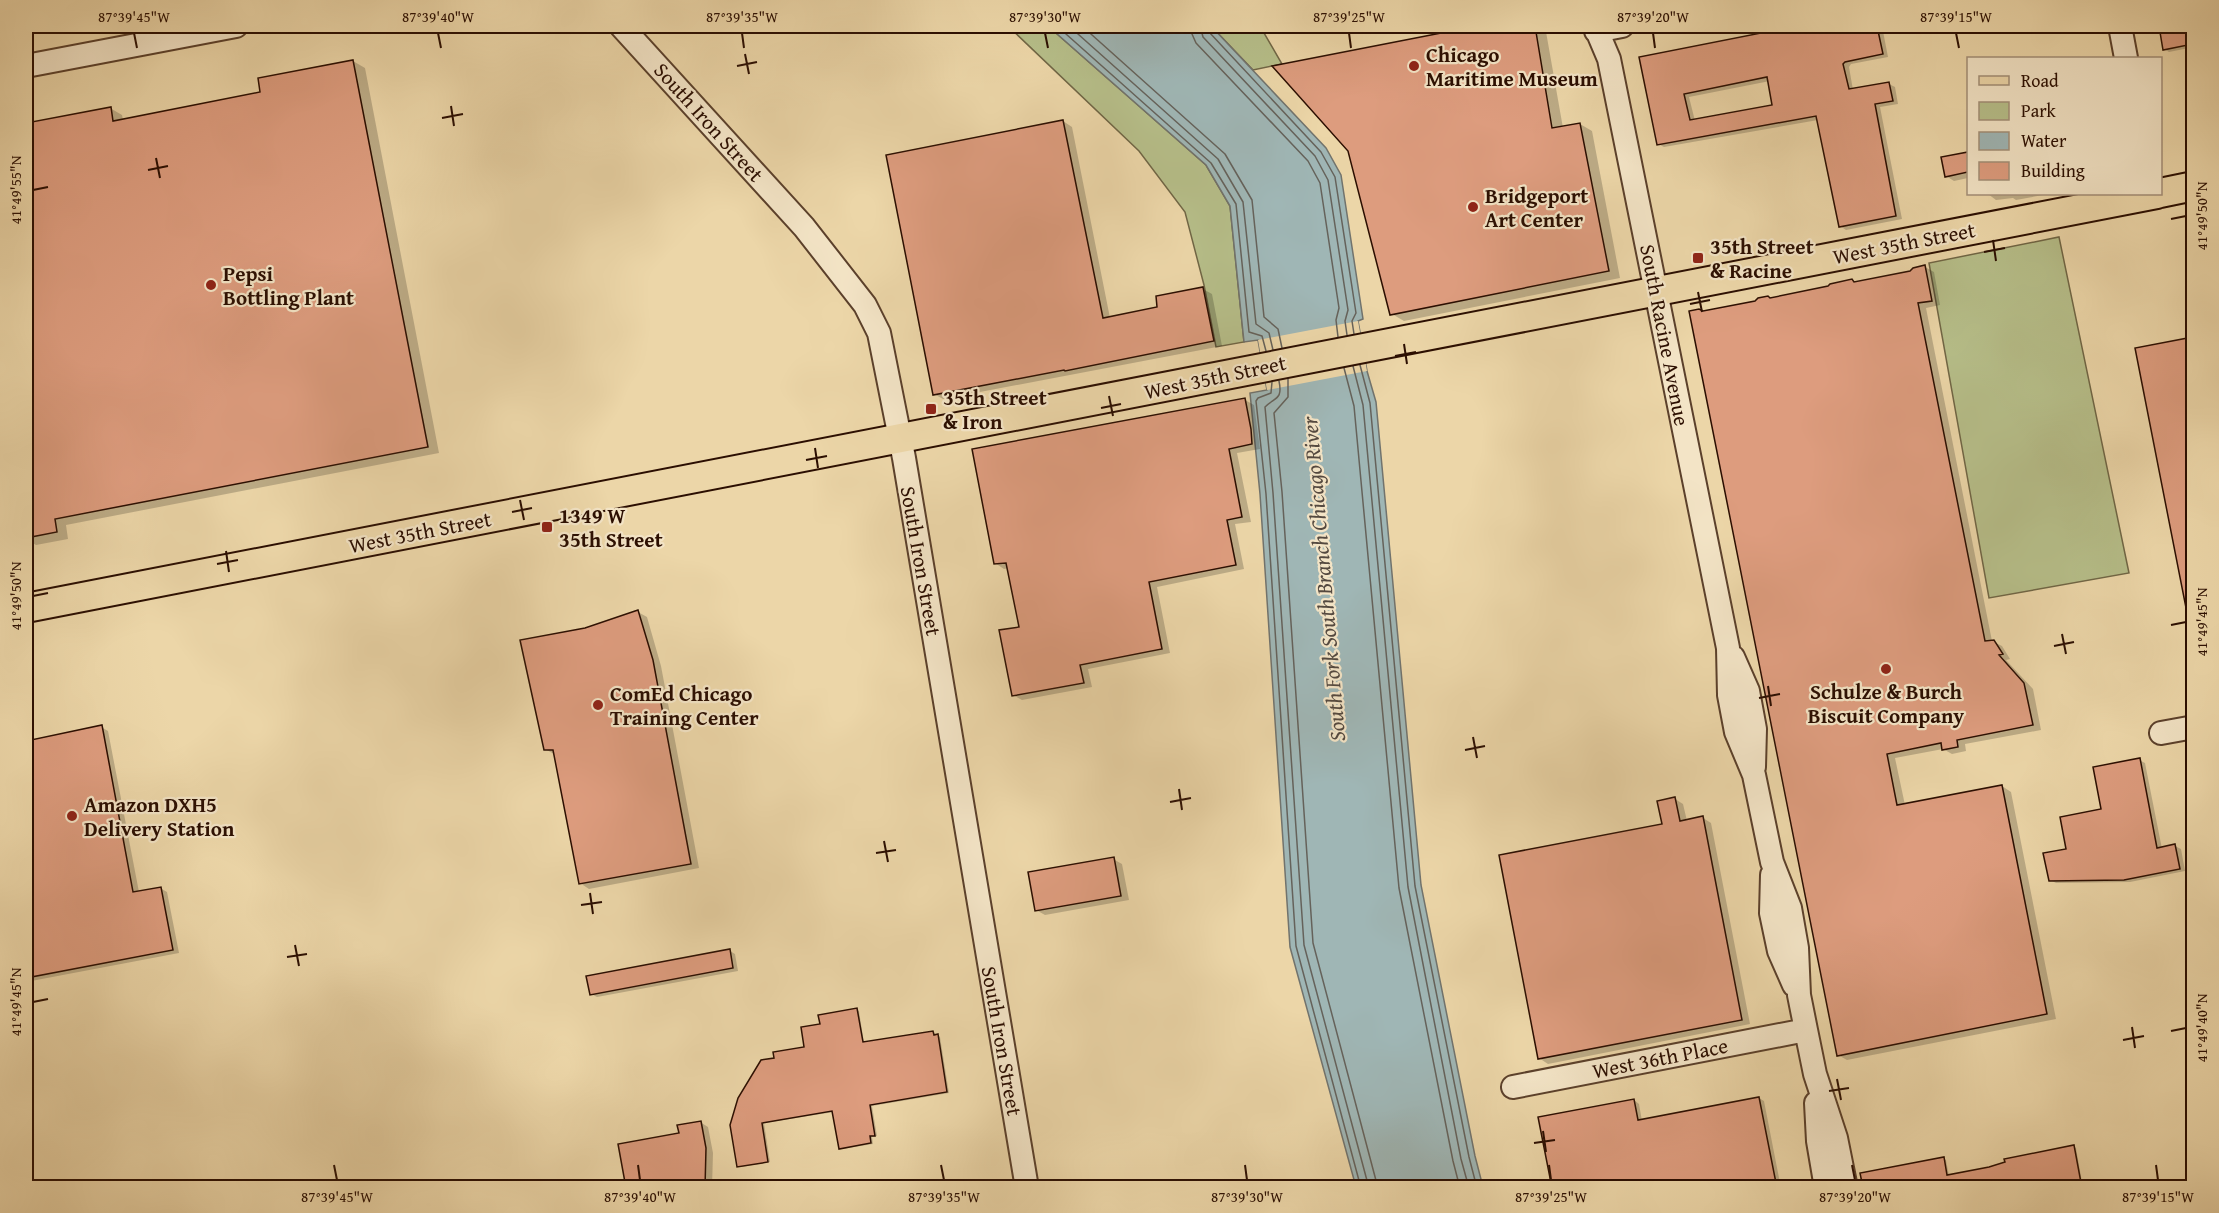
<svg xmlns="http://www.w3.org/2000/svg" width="2219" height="1213" viewBox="0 0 2219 1213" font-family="'Gentium Book Plus',serif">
  <rect width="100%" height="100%" fill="#ecd6a8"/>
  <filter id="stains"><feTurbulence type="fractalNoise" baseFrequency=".00333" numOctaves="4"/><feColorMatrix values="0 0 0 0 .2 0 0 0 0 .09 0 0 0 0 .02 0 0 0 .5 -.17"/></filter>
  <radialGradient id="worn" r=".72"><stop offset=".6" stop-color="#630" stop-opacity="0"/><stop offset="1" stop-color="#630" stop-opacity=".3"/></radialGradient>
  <path fill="#b6be89" stroke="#706645" stroke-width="1.5" d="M1008,26H1048L1206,165L1230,206L1244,342L1216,347L1204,285L1185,212L1139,151Z
    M1211,26H1260L1282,64L1253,70Z
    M2059,237L2129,573L1989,598L1929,263Z"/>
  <path fill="#9fb6b5" stroke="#71736d" stroke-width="1.5" d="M1048,26H1211L1326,148L1341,175L1363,319L1358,321L1367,371L1376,402L1421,885L1475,1156L1483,1187H1356L1290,947L1260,494L1250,393L1267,390L1258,340L1244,342L1230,206L1206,165Z"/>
  <path fill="#ecd6a8" d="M1358,321L1367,371L1267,390L1258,340Z"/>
  <path fill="#0003" fill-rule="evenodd" d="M1484,26H1545L1563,128L1580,124L1592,131L1620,278L1404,321L1392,314L1349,150L1275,67Z
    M1804,26H1882L1888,57L1851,64L1849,67L1853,90L1889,84L1895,87L1898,104L1880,107L1902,219L1846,230L1840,226L1818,120L1664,147L1658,144L1641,58ZM1770,81L1774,106L1695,121L1689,97Z
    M2194,26V47L2169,52L2164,49L2161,33Z
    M353,61L365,68L439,453L66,525L68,539L36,545L26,539V125L110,108L122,115L123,120L262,93Z
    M1063,121L1072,127L1110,318L1159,308L1203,289L1212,294L1222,346L943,399L934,394Z
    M1968,153V178L1954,181L1946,176L1943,158Z
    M1988,194H2048L2016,200L2013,198L1996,200Z
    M1925,267L1934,272L1940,305L1926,308L1992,641L2002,646L2010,659L2006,660L2033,689L2041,730L1965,744L1966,751L1952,754L1943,749L1895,758L1905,805L2002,786L2011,792L2056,1019L1847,1060L1838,1055L1703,313L1910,272Z
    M2194,339V639L2137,349Z
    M1245,400L1254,405L1260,449L1237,453L1251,522L1235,524L1244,569L1157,587L1170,653L1088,669L1092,687L1022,700L1013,695L1021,628L1009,568L1004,569L995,563Z
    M638,612L647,617L661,666L699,868L589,889L580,883L554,754L545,749L585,630Z
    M101,727L108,731L139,892L160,888L167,892L179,953L26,982V742Z
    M2139,760L2145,763L2162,849L2175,846L2181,849L2185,871L2130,882L2056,883L2050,880L2068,850L2103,810Z
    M1675,799L1683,804L1687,821L1703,818L1711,823L1750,1024L1548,1064L1539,1058L1663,825Z
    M1113,859L1122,864L1129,900L1045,915L1036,910Z
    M730,951L735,954L738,971L597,997L591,994Z
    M856,1010L859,1011L864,1043L933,1032L940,1037L949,1093L872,1106L877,1136L872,1137L873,1144L842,1149L840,1148L834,1112L764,1123L770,1162L741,1167L739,1166V1098L762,1061L775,1059L806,1048L821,1025Z
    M1759,1098L1764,1101L1781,1188H1553L1634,1100L1639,1104L1642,1121Z
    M700,1122L708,1127L713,1153L712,1188H628L680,1134Z
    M2074,1147L2076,1148L2083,1188H1864L1944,1159L1946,1160L1949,1176L1990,1169Z
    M488,1182L497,1188H470L469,1186Z
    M1004,1185L1008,1188H991V1187Z"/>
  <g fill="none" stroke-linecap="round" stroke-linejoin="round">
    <path stroke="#65625b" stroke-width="1.5" d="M1057,26L1211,163L1236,204L1249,332L1262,336L1266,351
      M1069,26L1218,159L1243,202L1256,324L1269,333L1273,350
      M1082,26L1225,154L1252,200L1264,317L1278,329L1282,348
      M1191,26L1192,34L1196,43L1308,161L1320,183L1339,308L1336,320L1338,337
      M1200,26L1203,37L1315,156L1328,180L1348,310L1345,321L1347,335
      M1207,26L1209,32L1321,152L1335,177L1356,313L1352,321L1354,334
      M1360,365L1370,403L1415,886L1469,1157L1477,1188
      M1353,366L1363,405L1408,887L1461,1159L1469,1188
      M1344,368L1354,406L1399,888L1453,1161L1460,1188
      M1288,379V397L1274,413L1282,492L1313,943L1378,1188
      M1279,381C1283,400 1275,397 1265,407L1273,493L1304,945L1369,1188
      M1272,382L1271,393L1258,398L1256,401L1266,494L1296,946L1361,1188"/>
  </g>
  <path fill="#dd9c7e" stroke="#2b0e01" stroke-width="1.5" fill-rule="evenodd" d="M1477,26H1535L1552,128L1580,123L1609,271L1390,315L1348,151L1272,66Z
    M1797,26H1877L1883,54L1845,62L1843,64L1849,89L1889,82L1893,101L1875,104L1896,216L1839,227L1816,116L1657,145L1639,57ZM1767,77L1772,105L1690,120L1684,94Z
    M2193,26V44L2163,50L2160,32Z
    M353,60L428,447L55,519L57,532L26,538V123L111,107L113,121L260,92L258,78Z
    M1063,120L1103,318L1157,307L1156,296L1203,287L1214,341L1065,371L1064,370L933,395L886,155Z
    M1968,152V172L1945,177L1941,157Z
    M1925,265L1932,301L1918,303L1985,641L1994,640L2003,654L1999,655L2024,683L2033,725L1957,740L1958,747L1942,750L1941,743L1887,754L1897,805L2002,785L2047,1014L1837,1056L1689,311L1699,309L1703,311L1755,301L1758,298L1768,296L1770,298L1828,286L1830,284L1852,279L1854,282L1910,271L1913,268Z
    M2193,337V612L2187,613L2135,348Z
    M1245,398L1251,429L1252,444L1229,449L1242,517L1227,520L1236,565L1149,582L1162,649L1080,665L1084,683L1012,696L999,630L1019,627L1006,563L994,564L972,449Z
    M638,610L653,660L691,864L579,884L553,750H544L520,640L585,628Z
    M102,725L133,892L161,887L173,950L26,978V741Z
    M2140,758L2157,848L2175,844L2180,869L2124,880L2049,881L2043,853L2066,849L2060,817L2101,809L2093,767Z
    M1675,797L1680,821L1703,816L1742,1020L1538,1059L1499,855L1662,824L1657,801Z
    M1114,857L1121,896L1035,911L1028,872Z
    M730,949L733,968L590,995L586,976Z
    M857,1008L863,1042L933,1031L934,1035L938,1034L947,1092L870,1105L875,1136H870L871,1143L839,1149L832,1111L762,1123L768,1162L737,1167L730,1125L738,1098L761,1060L774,1058L773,1052L804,1047L801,1027L820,1024L818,1015Z
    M1759,1097L1777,1188H1552L1538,1117L1634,1099L1638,1120Z
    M701,1121L706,1148L705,1188H626L618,1144L679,1133L677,1125Z
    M2074,1145L2082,1188H1863L1860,1173L1944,1157L1947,1175L1989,1167L2005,1162L2004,1159Z"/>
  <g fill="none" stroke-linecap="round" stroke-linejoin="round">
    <defs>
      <path id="minor" d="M621,26L804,227L865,305L879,333L904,458L1027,1188
        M1595,26L1609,59L1728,648L1729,695L1736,732L1754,775L1772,862L1790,908L1797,948L1799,995L1806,1030L1815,1074L1836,1138L1846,1188
        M2120,26L2126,58
        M1596,31L1622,26
        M26,66L236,26
        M1733,657L1748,691L1755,729L1754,767
        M2161,733L2194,727
        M1772,875L1771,913L1779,951L1794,985
        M1513,1087L1806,1030
        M1816,1103L1818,1141L1826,1188"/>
      <path id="major" d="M2160,193L2194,186
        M26,608L2157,194"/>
    </defs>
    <use href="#minor" stroke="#5b402b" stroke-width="26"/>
    <use href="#major" stroke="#2b0e01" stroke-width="32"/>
    <use href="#minor" stroke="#f3e4c6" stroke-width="22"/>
    <use href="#major" stroke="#ecd6a8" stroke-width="28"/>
  </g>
  <path fill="none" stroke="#2b0e01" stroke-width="2" d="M134,33L137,48M438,33L441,48M742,33L744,48M1045,33L1048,48M1349,33L1351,48M1653,33L1655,48M1956,33L1959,48M745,54L749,74M737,66L757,62M451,106L454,126M442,118L463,114M156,158L160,178M148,170L168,166M33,190L48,187M2171,219L2186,216M1993,240L1996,261M1984,252L2005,248M1698,292L1702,312M1690,304L1710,300M1404,344L1407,364M1395,356L1416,352M1109,396L1113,416M1101,408L1121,404M815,448L818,468M806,460L827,456M520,500L524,520M512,512L532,508M226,551L229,572M217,564L238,560M33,596L48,593M2171,625L2186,622M2062,634L2066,654M2054,646L2074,642M1768,686L1771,706M1759,698L1780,694M1473,737L1477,758M1465,750L1485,746M1179,789L1182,810M1170,802L1191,798M884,841L888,862M876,853L896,850M590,893L593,914M581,905L602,902M295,945L299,966M287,957L307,954M33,1002L48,999M2132,1027L2135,1048M2171,1031L2186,1028M2123,1040L2144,1036M1837,1079L1841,1100M1829,1091L1849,1088M1543,1131L1546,1152M1534,1143L1555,1140M334,1165L337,1180M638,1165L640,1180M941,1165L944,1180M1245,1165L1247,1180M1549,1165L1551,1180M1852,1165L1855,1180M2156,1165L2158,1180"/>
  <g fill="#8f2418" stroke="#f3e4c6" stroke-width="2">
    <circle cx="1414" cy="66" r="6"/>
    <circle cx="1473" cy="207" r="6"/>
    <rect x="1692" y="252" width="12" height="12" rx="3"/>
    <circle cx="211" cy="285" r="6"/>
    <rect x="925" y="403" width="12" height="12" rx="3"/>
    <rect x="541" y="521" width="12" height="12" rx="3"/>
    <circle cx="1886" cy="669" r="6"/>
    <circle cx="598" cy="705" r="6"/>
    <circle cx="72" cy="816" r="6"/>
  </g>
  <g text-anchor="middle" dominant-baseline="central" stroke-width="4.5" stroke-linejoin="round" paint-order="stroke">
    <g font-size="21" font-weight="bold" fill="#2b0e01" stroke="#f3e4c6" text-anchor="start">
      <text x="1426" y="54">Chicago<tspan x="1426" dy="24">Maritime Museum</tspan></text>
      <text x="1485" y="195">Bridgeport<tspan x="1485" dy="24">Art Center</tspan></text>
      <text x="1710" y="246">35th Street<tspan x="1710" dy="24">&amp; Racine</tspan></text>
      <text x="223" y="273">Pepsi<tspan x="223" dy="24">Bottling Plant</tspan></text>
      <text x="943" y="397">35th Street<tspan x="943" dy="24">&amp; Iron</tspan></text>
      <text x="559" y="515">1349 W<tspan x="559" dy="24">35th Street</tspan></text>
      <text x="1886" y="691" text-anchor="middle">Schulze &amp; Burch<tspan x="1886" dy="24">Biscuit Company</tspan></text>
      <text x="610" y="693">ComEd Chicago<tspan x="610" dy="24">Training Center</tspan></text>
      <text x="84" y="804">Amazon DXH5<tspan x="84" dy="24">Delivery Station</tspan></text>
    </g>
    <g font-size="21" fill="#2b0e01" stroke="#f3e4c6">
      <text transform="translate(709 122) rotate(48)">South Iron Street</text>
      <text transform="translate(1904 243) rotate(-11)">West 35th Street</text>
      <text transform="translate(1665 335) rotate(79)">South Racine Avenue</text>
      <text transform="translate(1215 377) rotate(-12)">West 35th Street</text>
      <text transform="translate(420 532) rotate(-11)">West 35th Street</text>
      <text transform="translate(921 561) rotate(80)">South Iron Street</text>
      <text transform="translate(1002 1041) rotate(80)">South Iron Street</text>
      <text transform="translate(1660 1058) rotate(-11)">West 36th Place</text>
    </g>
    <g font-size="22" font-style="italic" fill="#544940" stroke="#f3e4c6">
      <text transform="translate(1323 579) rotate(-95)">South Fork South Branch Chicago River</text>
    </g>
  </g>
  <rect width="2219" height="1213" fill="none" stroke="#ecd6a8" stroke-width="66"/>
  <rect x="1967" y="57" width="195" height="138" fill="#f3e4c6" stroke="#a38e77" stroke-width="1.5"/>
  <rect x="1979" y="76" width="30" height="9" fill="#ecd6a8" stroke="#a38e77" stroke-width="1.5"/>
  <text x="2021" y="87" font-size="18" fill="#2b0e01">Road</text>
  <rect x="1979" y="102" width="30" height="18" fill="#b6be89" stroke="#a38e77" stroke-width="1.5"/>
  <text x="2021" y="117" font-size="18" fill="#2b0e01">Park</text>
  <rect x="1979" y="132" width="30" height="18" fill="#9fb6b5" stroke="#a38e77" stroke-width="1.5"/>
  <text x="2021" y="147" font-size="18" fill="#2b0e01">Water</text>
  <rect x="1979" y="162" width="30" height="18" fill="#dd9c7e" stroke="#a38e77" stroke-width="1.5"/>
  <text x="2021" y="177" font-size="18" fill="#2b0e01">Building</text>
  <rect x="33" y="33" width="2153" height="1147" fill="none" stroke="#2b0e01" stroke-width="2"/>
  <g font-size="15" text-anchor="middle" fill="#2b0e01">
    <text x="134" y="22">87°39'45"W</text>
    <text x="438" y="22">87°39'40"W</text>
    <text x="742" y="22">87°39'35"W</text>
    <text x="1045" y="22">87°39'30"W</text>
    <text x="1349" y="22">87°39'25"W</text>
    <text x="1653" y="22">87°39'20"W</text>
    <text x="1956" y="22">87°39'15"W</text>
    <text transform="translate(16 190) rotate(-90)" y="5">41°49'55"N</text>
    <text transform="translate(2202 216) rotate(-90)" y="5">41°49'50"N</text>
    <text transform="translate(16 596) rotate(-90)" y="5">41°49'50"N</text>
    <text transform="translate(2202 622) rotate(-90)" y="5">41°49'45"N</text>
    <text transform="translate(16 1002) rotate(-90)" y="5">41°49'45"N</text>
    <text transform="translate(2202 1028) rotate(-90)" y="5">41°49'40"N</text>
    <text x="337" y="1202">87°39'45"W</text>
    <text x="640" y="1202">87°39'40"W</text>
    <text x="944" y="1202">87°39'35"W</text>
    <text x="1247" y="1202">87°39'30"W</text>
    <text x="1551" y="1202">87°39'25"W</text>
    <text x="1855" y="1202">87°39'20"W</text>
    <text x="2158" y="1202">87°39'15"W</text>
  </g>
  <rect width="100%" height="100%" filter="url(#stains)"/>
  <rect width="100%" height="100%" fill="url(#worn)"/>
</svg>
